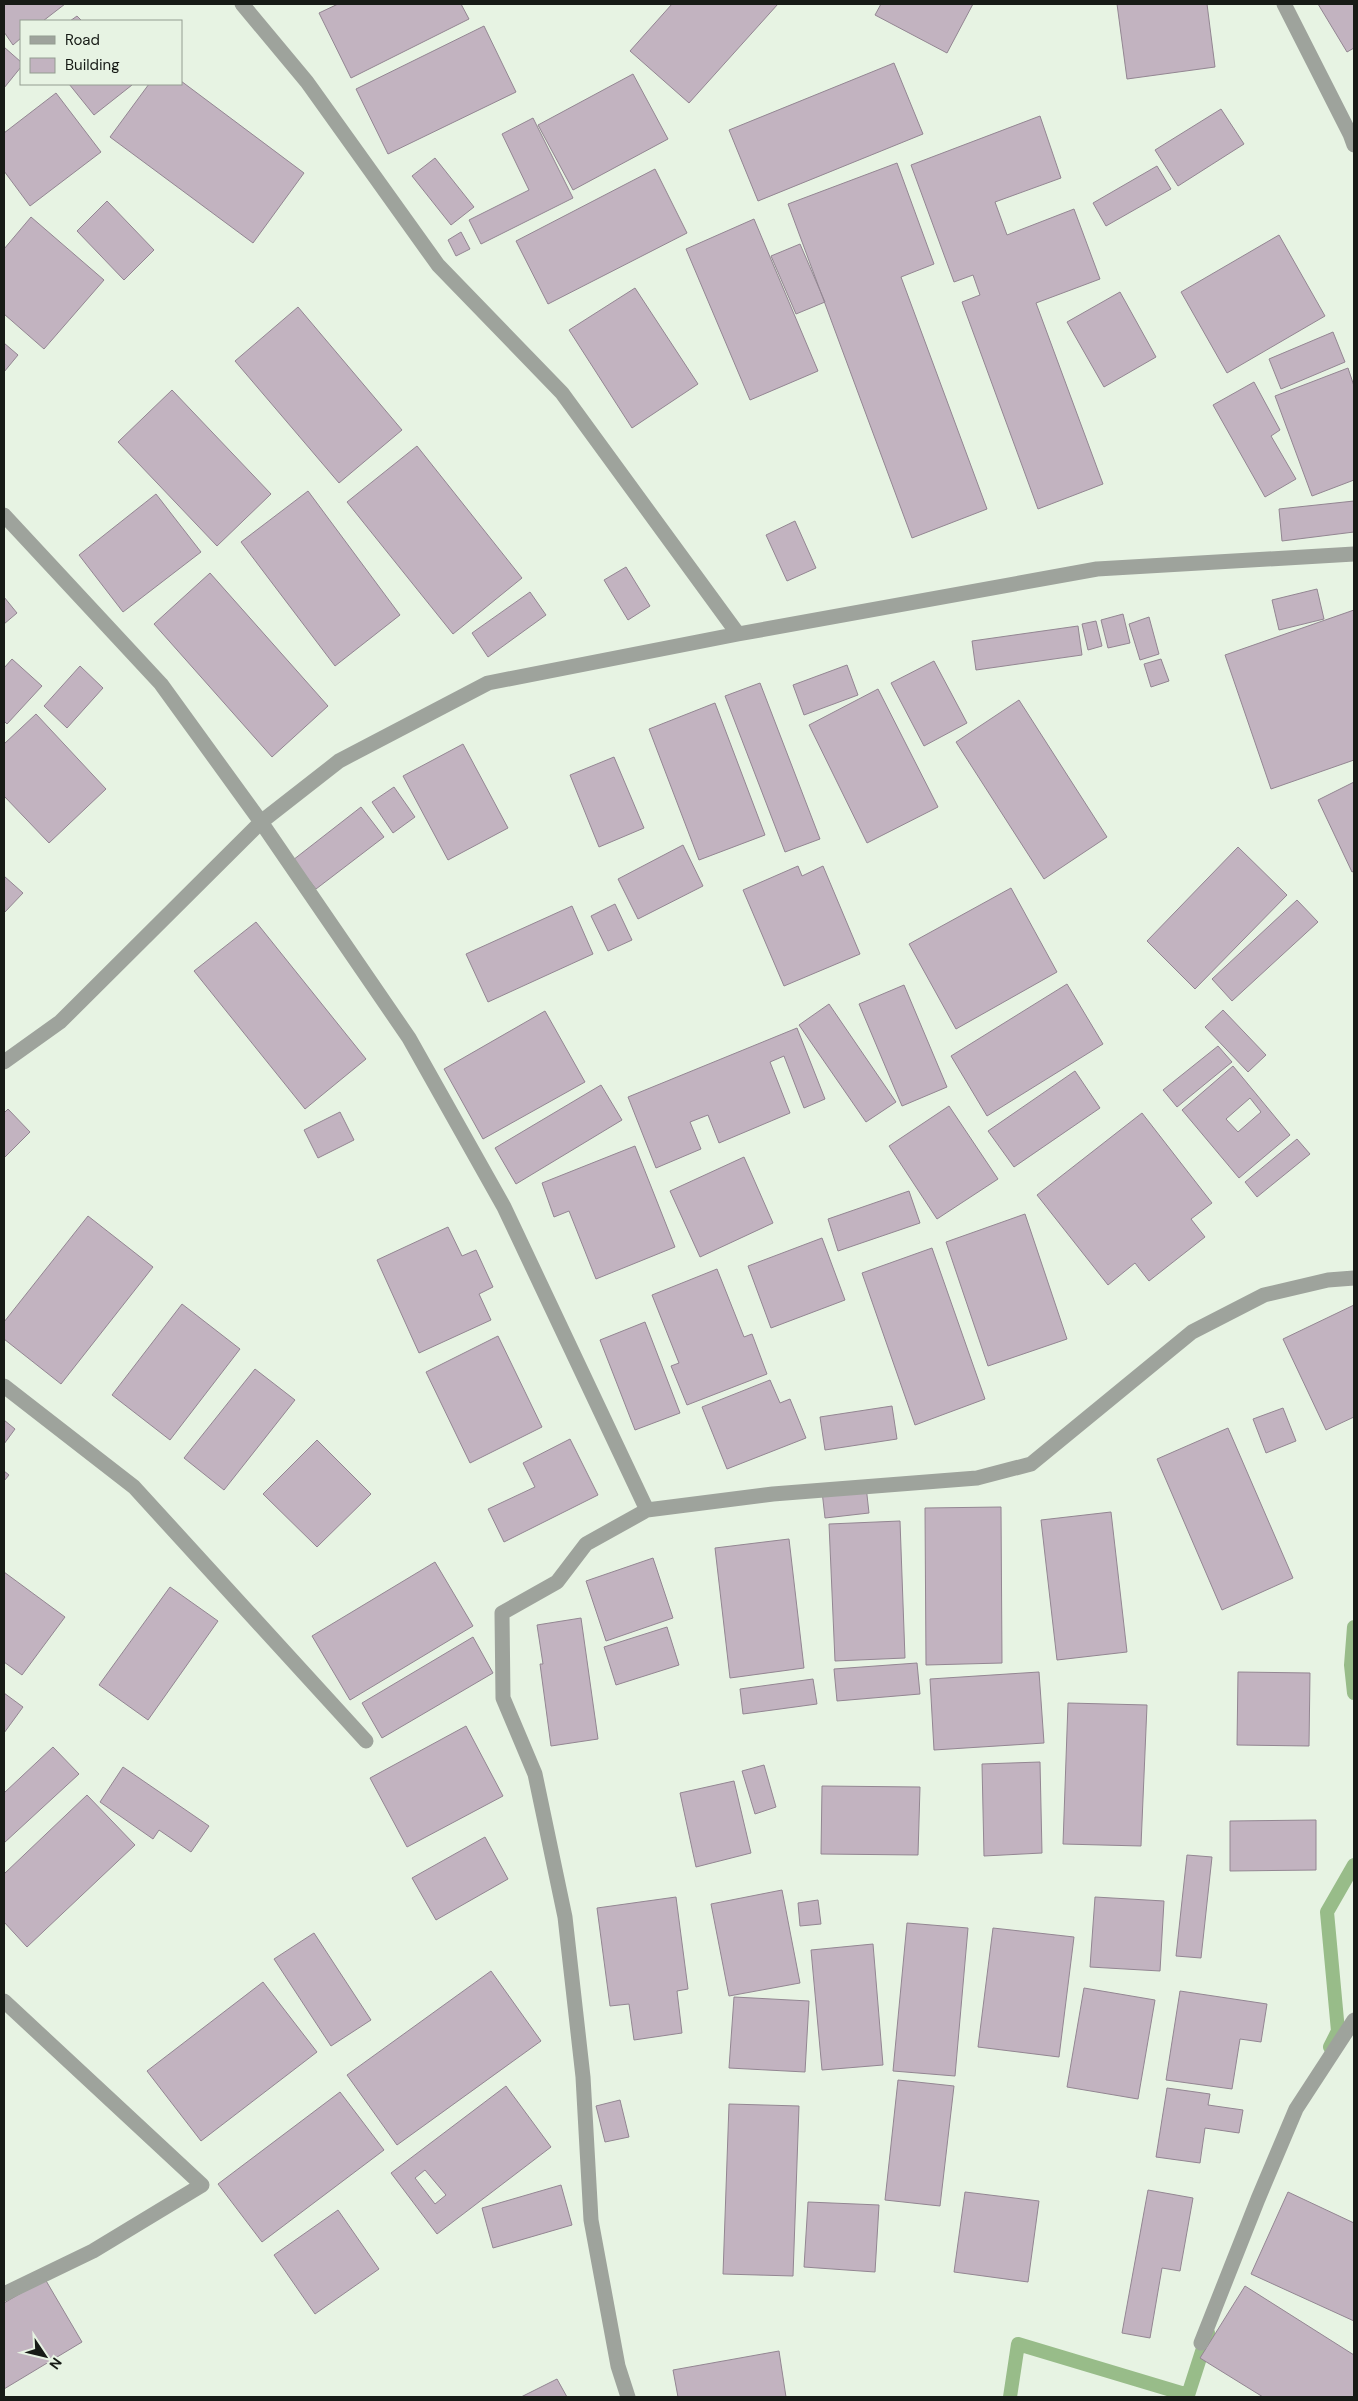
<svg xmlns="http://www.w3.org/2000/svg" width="1358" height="2401" viewBox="0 0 1358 2401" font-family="'DM Sans',sans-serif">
  <rect width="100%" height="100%" fill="#e7f3e3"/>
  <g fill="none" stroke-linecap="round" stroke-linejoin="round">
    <path stroke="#98bc89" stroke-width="14" d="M1354,1627L1351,1665L1354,1693
      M1330,2047L1338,2031L1327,1912L1354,1865
      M1010,2397L1018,2344L1188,2395L1208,2333"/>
  </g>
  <path fill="#c2b3c0" stroke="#938692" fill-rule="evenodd" d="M4,4H65L43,21H21V38L13,45L4,32Z
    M338,4H461L469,19L351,78L319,13Z
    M672,4H778L689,103L630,51Z
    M881,4H973L947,53L875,15Z
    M1117,4H1207L1215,67L1127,79Z
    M1318,4H1354V48L1347,52Z
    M77,16L82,21H70Z
    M484,26L516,92L388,154L356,89Z
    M4,47L21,62V67L4,88Z
    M894,63L923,134L758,201L729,130Z
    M633,74L668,139L573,190L538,125Z
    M181,81L304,173L253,243L110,137L149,84H181Z
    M69,84H131L132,85L94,115Z
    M56,93L101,152L30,206L4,171V133Z
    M1221,109L1244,144L1178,186L1155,150Z
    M1040,116L1061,178L995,202L1007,235L1074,209L1100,279L1036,303L1103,484L1038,509L962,302L980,295L973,275L954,282L911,165Z
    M533,118L573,198L481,244L469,220L529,190L502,134Z
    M435,158L474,207L451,225L412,176Z
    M897,163L934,264L901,277L987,509L912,538L788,204Z
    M1157,166L1171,189L1106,226L1093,203Z
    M655,169L687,233L548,304L516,241Z
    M107,201L154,250L124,280L77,231Z
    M31,217L104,280L44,349L4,314V249Z
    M754,219L818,371L750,400L686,249Z
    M461,232L470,249L456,256L448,240Z
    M1279,235L1325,316L1227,373L1181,292Z
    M800,244L825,302L796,314L771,256Z
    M635,288L698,384L632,428L569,330Z
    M1120,292L1156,357L1104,387L1067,322Z
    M298,307L402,430L339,483L235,361Z
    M1333,332L1345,362L1281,389L1269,359Z
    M4,343L18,355L4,372Z
    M1348,368L1354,386V480L1312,496L1275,396Z
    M1254,382L1280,430L1271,436L1296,479L1265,497L1213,405Z
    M172,390L271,494L217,546L118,442Z
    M417,446L522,578L453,634L347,502Z
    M308,491L400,615L335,666L241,542Z
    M156,494L201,552L123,612L79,555Z
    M1354,501V532L1282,541L1279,509Z
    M795,521L816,568L787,581L766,535Z
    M626,567L650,606L628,620L604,580Z
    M210,573L328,706L272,757L154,624Z
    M1317,589L1324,619L1279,630L1272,600Z
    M530,592L546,615L488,657L472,633Z
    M4,597L17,613L4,624Z
    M1354,610V760L1271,789L1225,655Z
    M1123,614L1130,643L1108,648L1101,620Z
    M1149,617L1159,654L1140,660L1129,624Z
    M1096,621L1102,646L1088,650L1082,624Z
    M1078,626L1082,655L976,670L972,641Z
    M12,659L42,686L7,724L4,721V668Z
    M1161,659L1169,681L1151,687L1144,664Z
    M934,661L967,723L924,746L891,683Z
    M847,665L858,695L804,715L793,685Z
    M80,666L103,688L67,728L44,706Z
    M760,683L820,839L785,852L725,696Z
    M878,689L938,807L867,843L809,725Z
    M1019,700L1107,837L1044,879L956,742Z
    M715,703L765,835L699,860L649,729Z
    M36,714L106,789L49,843L4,796V744Z
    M463,744L508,828L448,860L403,776Z
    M614,757L644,828L599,847L570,775Z
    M1354,782V871L1352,872L1318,800Z
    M394,787L415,817L393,833L372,802Z
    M361,807L384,837L316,889L293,860Z
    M683,845L703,886L638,919L618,879Z
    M1238,847L1287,895L1195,989L1147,941Z
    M798,866L802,876L823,866L860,954L784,986L743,890Z
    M4,876L23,893L4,913Z
    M1011,888L1057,972L956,1029L909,944Z
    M1297,900L1318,922L1232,1001L1212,979Z
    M615,904L632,940L608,951L591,916Z
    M572,906L593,954L488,1002L466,954Z
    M256,922L366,1059L305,1109L194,971Z
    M1067,984L1103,1044L987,1116L951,1056Z
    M904,985L947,1087L902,1106L859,1004Z
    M829,1004L896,1102L866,1122L799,1025Z
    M1223,1010L1266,1055L1248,1072L1205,1027Z
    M545,1011L585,1082L483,1139L444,1069Z
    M797,1028L825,1099L804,1108L784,1056L770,1062L790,1113L719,1143L708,1115L690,1122L701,1149L656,1168L628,1097Z
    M1218,1046L1232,1062L1177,1107L1163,1090Z
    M1233,1066L1290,1135L1239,1178L1182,1110ZM1250,1098L1261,1112L1238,1132L1226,1119Z
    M1075,1071L1100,1108L1014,1167L988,1131Z
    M601,1085L622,1120L516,1184L495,1148Z
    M949,1106L998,1179L937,1219L889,1146Z
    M8,1109L30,1132L4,1158V1113Z
    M340,1112L354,1140L318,1158L304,1130Z
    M1142,1113L1212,1203L1191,1219L1205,1237L1149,1281L1135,1263L1108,1285L1037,1195Z
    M1297,1139L1310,1154L1257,1197L1245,1182Z
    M635,1146L675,1247L596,1279L569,1211L554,1217L542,1183Z
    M744,1157L773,1223L700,1257L670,1191Z
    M909,1191L920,1223L838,1251L828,1219Z
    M1025,1214L1067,1339L988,1366L946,1242Z
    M88,1216L153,1267L61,1384L4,1339V1322Z
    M448,1227L462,1256L476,1250L493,1287L479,1294L491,1320L419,1353L377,1260Z
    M822,1238L845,1300L771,1328L748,1266Z
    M932,1248L985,1399L915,1425L862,1273Z
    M717,1269L744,1337L752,1334L767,1374L687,1405L671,1366L679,1363L652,1295Z
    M182,1304L240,1349L170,1440L112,1395Z
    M1354,1305V1417L1326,1430L1283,1339Z
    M645,1322L680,1413L635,1430L600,1340Z
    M498,1336L542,1427L470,1463L426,1372Z
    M255,1369L295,1400L224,1490L184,1458Z
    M770,1380L780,1403L790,1399L806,1438L727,1469L702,1407Z
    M892,1406L897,1439L825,1450L820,1417Z
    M1283,1408L1296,1441L1266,1453L1253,1419Z
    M4,1420L15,1429L4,1444Z
    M1228,1428L1293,1578L1222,1610L1157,1459Z
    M570,1439L598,1495L504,1542L488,1509L535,1487L523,1463Z
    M317,1440L371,1494L317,1547L263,1494Z
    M4,1471L9,1475L4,1481Z
    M866,1486L869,1513L825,1518L822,1491Z
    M1001,1507L1002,1663L926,1665L925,1508Z
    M1111,1512L1127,1652L1057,1660L1041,1520Z
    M900,1521L905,1658L835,1661L829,1524Z
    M789,1539L804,1668L730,1678L715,1548Z
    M653,1558L673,1618L606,1641L586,1581Z
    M435,1562L473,1626L350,1700L312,1636Z
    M4,1572L65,1617L22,1675L4,1662Z
    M170,1587L218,1621L148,1720L99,1685Z
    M581,1618L598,1739L551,1746L540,1664H543L537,1625Z
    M667,1627L679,1665L616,1685L604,1647Z
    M473,1637L493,1673L382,1738L362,1703Z
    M917,1663L920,1694L837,1701L834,1669Z
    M1039,1672L1044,1743L934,1750L930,1679Z
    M1238,1672L1310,1673L1309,1746L1237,1745Z
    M813,1679L817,1704L743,1714L740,1689Z
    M4,1693L23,1707L4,1733Z
    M1068,1703L1147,1705L1141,1846L1063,1844Z
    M466,1726L503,1796L407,1847L370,1778Z
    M53,1747L79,1774L4,1843V1793Z
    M1040,1762L1042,1853L984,1856L982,1764Z
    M764,1765L776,1807L755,1814L742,1771Z
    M123,1767L209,1826L191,1852L159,1830L153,1839L100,1802Z
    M734,1781L751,1853L696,1867L680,1793Z
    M822,1786L920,1787L918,1855L821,1854Z
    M87,1795L135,1845L27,1947L4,1922V1874Z
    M1316,1820V1870L1230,1871V1821Z
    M485,1837L508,1879L436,1920L412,1878Z
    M1187,1855L1212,1857L1201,1958L1176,1956Z
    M782,1890L800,1983L729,1996L711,1904Z
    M676,1897L688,1989L677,1991L682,2033L634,2040L629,2004L610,2006L597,1908Z
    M1095,1897L1164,1901L1160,1971L1090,1967Z
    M818,1900L821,1924L800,1926L798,1903Z
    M907,1923L968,1928L955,2076L893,2071Z
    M993,1928L1074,1937L1059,2057L978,2047Z
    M314,1933L371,2020L331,2046L274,1959Z
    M873,1944L883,2065L822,2070L811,1950Z
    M491,1971L541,2041L397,2145L347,2075Z
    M263,1982L317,2052L201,2141L147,2071Z
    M1084,1988L1155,2000L1138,2099L1067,2087Z
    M1180,1991L1267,2004L1261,2042L1240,2039L1232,2089L1166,2080Z
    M734,1997L809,2001L805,2072L729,2068Z
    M898,2080L954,2086L940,2206L885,2200Z
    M506,2086L551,2147L437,2234L391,2173ZM425,2170L446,2195L435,2204L415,2178Z
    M1167,2088L1210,2094L1208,2105L1243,2110L1239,2133L1205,2128L1200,2163L1156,2157Z
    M340,2092L384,2150L262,2242L218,2184Z
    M620,2100L629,2137L605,2142L596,2106Z
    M729,2104L799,2106L793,2276L723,2274Z
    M561,2185L572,2225L493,2248L482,2208Z
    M1148,2190L1193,2198L1180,2271L1162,2268L1150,2338L1122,2333Z
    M965,2192L1039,2201L1028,2282L954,2272Z
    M1288,2192L1354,2223V2321L1251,2274Z
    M808,2202L879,2205L875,2272L804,2267Z
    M338,2210L379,2269L315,2314L274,2255Z
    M45,2279L82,2342L4,2389V2303Z
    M1245,2286L1354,2355V2397H1263L1200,2358Z
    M779,2351L786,2397H678L673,2370Z
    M557,2379L567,2397H521Z"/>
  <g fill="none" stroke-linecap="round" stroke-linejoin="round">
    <path stroke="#9ea39c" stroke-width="15" d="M242,4L307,82L438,265L562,393L738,634
      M1284,4L1350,134L1354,145
      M4,515L161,684L261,822L409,1038L504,1207L647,1510
      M4,1062L60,1022L261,822L339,761L488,683L738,634L1097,569L1354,554
      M4,1386L134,1487L366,1741
      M4,2001L202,2185L93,2251L4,2294
      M1201,2343L1258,2199L1296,2109L1354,2020
      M628,2397L618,2366L591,2220L583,2077L565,1917L535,1774L503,1698L502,1613L557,1582L586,1544L647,1510L773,1494L977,1478L1031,1464L1192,1332L1264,1295L1328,1280L1354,1278"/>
  </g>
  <rect width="1358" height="2401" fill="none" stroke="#171b16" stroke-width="10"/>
  <rect x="20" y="20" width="162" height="65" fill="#e7f3e3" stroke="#949d91"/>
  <rect x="30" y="36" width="25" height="8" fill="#9ea39c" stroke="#949d91"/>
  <text x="65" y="45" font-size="15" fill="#171b16">Road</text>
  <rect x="30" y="58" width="25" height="15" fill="#c2b3c0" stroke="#949d91"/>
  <text x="65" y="70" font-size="15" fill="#171b16">Building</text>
  <g transform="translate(45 2356) rotate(125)" stroke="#e7f3e3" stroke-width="4" paint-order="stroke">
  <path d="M0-4L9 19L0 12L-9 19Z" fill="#171b16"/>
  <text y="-8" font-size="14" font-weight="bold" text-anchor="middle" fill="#171b16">N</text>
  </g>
</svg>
